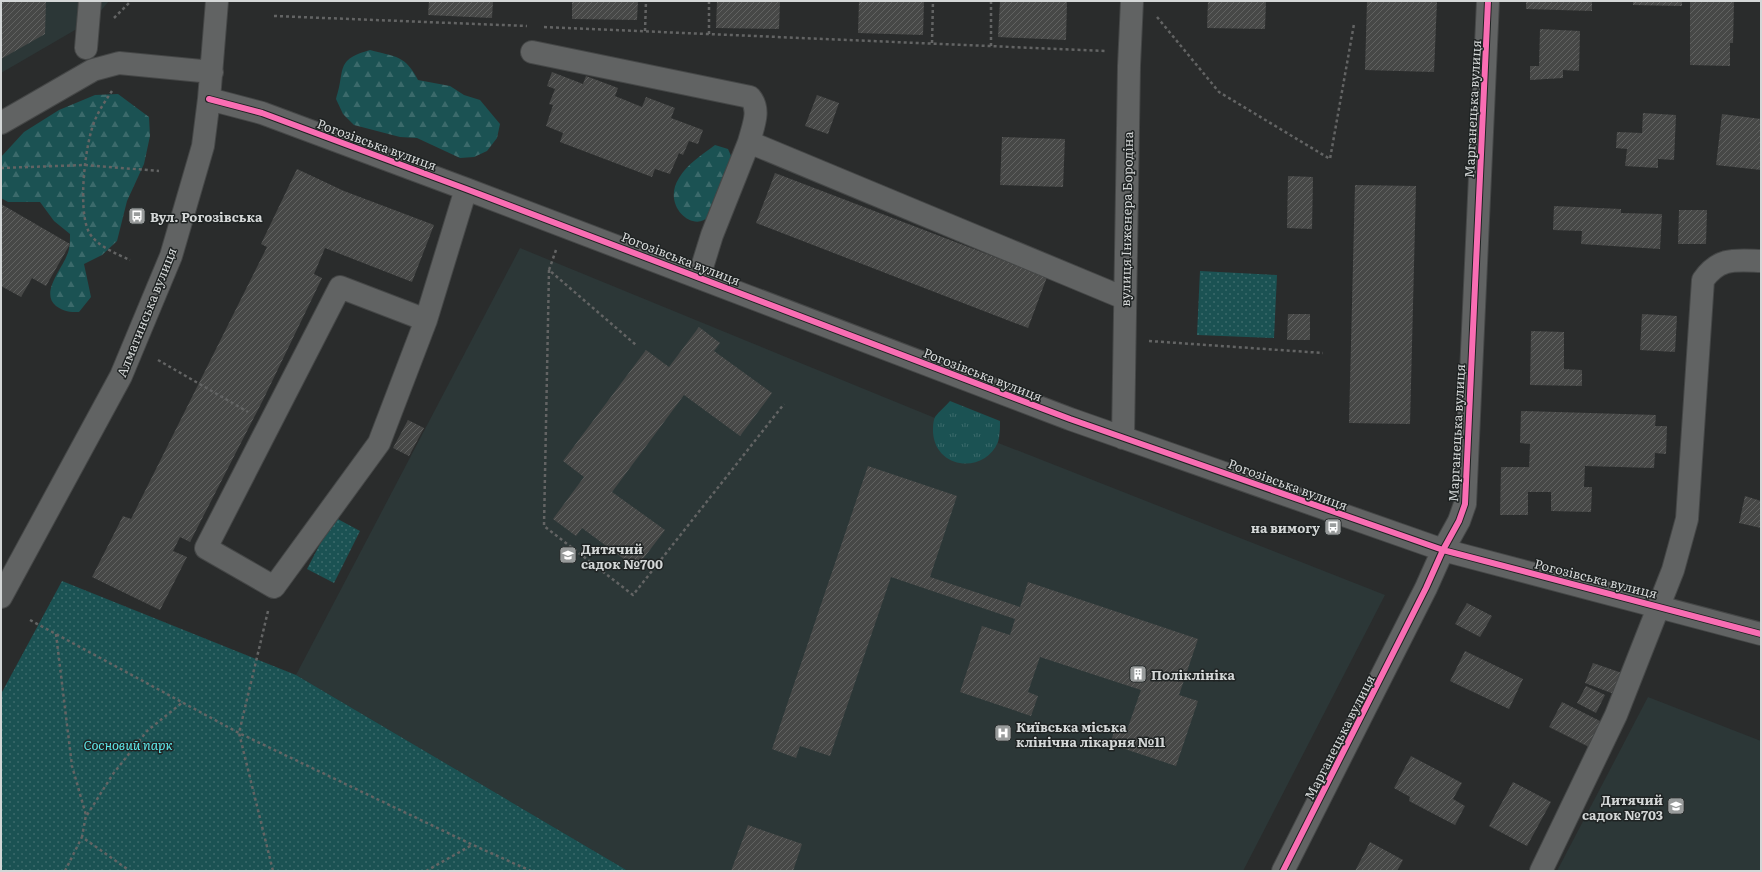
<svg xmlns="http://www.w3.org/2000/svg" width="1762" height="872" viewBox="0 0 1762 872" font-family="Literata,serif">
  <defs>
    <pattern id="grass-tufts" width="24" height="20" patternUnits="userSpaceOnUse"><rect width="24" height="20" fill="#1b5253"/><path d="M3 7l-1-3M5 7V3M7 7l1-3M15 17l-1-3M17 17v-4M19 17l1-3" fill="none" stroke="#3b6a6b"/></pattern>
    <pattern id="forest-firs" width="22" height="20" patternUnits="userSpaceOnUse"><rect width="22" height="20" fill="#1b5253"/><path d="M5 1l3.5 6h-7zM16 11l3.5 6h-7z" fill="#3b6a6b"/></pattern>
    <pattern id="park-dots" width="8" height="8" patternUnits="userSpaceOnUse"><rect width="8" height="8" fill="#1b5253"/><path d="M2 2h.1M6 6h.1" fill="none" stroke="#3b6a6b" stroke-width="1.8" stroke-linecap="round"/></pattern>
    <pattern id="building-hatch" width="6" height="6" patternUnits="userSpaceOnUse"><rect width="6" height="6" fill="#474847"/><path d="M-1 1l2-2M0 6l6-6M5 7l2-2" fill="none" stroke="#616261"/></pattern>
  </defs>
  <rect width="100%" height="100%" fill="#2a2c2c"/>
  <path fill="#2c3737" d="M1,1H109L94,19L1,73Z
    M520,248L935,418L1385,595L1243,871H628L296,675Z
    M1648,697L1761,741V871H1557Z"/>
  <path fill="url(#grass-tufts)" d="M950,401L1000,421C1000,427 1000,436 998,442C984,475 935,469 933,432C933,428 933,421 935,417C939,411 946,406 950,401Z"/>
  <path fill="url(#forest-firs)" d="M370,50C396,57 405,55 418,80L450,86L464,95L480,100L500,124L497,138L487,151L474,157L460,158L417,138L400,137L354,125L343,114L336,99C346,70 334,60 370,50Z
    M118,94L149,117L150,136L144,164L127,201L117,241L102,255L84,264L91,297L79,312C69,312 65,312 56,306C40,293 62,269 67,255C70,249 70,241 70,234L54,221L40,202H8L1,198V157L24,132L59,110L95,95Z
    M715,145L728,149L732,158L709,216C694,234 661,206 679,178C687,164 703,154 715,145Z"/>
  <path fill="url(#park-dots)" d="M1200,271L1277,275L1274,338L1197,335Z
    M334,517L360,531L334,583L307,569Z
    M62,581L296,675L628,871H1V694Z"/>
  <path fill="url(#building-hatch)" d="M1,1H46L45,34L1,59Z
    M429,1H493L492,18L428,15Z
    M572,1H638L637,20L572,19Z
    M717,1H780L779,29L716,28Z
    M859,1H924L923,35L858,33Z
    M1000,1H1067L1066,40L998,37Z
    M1208,1H1266L1265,29L1207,28Z
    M1367,1H1437L1434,72L1365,70Z
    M1526,1H1592V11L1526,9Z
    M1633,1H1682V6L1633,5Z
    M1690,1H1734L1733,43H1730V66L1690,65Z
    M1540,29L1580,31L1579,71L1563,70V78L1530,80V66H1539Z
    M552,72L583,84L586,76L618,88L615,96L642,107L646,97L675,108L671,118L703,130L698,144L689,141L683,155L679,153L670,174L655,169L652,177L560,142L563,133L546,126L553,105L549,104L555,89L547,86Z
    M817,95L839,103L828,134L805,126Z
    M1643,113L1676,115L1674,160L1658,159V168L1625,166L1627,149L1616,148L1617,132L1642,133Z
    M1722,114L1761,119V170L1716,165Z
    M1002,137L1065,139L1063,187L1000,185Z
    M297,169L344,191L434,225L412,282L325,248L314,274L322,278L263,400L190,542L180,537L173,551L187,557L160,610L92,577L123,516L131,519L267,247L261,244Z
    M775,173L1047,277L1028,328L756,223Z
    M1288,176L1313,177L1312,229L1287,228Z
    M1355,185L1416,186L1410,424L1349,423Z
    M1,204L70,244L46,286L32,278L21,297L1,286Z
    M1554,206L1621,209V213L1662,214L1660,249L1581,244L1582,231L1553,230Z
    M1679,210H1707L1706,244H1678Z
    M1288,314H1310V340H1287Z
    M1642,314L1677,316L1675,352L1640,350Z
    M699,327L720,343L714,351L772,393L740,436L684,395L612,492L665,530L636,568L582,528L576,536L553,519L584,477L563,461L646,350L669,367Z
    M1531,331L1564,332V369L1582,370V386L1530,385Z
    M1521,411L1656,415L1655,426H1667L1666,454L1655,453L1654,468L1585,466L1584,487H1592L1591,512L1551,511V492H1528V515H1500L1501,467H1529L1530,444L1520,443Z
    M408,420L424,428L409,456L393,448Z
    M868,466L957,496L930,577L1020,607L1028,582L1198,639L1179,695L1198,701L1176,766L1110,744L1116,726L1127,730L1141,690L1040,657L1028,692L1038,696L1031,716L960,692L982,626L1010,635L1015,619L891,577L830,756L800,746L796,758L772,749Z
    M1745,496L1761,501V528L1739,523Z
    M1467,603L1492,616L1480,637L1455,624Z
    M1465,651L1523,679L1509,709L1450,681Z
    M1593,663L1622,673L1614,694L1585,683Z
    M1586,686L1605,695L1596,713L1577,703Z
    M1562,702L1602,722L1589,747L1549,727Z
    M1411,756L1462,783L1453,799L1465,806L1455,825L1409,801L1410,797L1394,788Z
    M1513,782L1551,802L1527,846L1489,826Z
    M748,825L802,844L793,871H731Z
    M1370,842L1403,860L1397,871H1355Z"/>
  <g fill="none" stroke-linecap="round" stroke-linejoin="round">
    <defs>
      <path id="minor" d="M86,48L90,1
        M532,52L750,97C761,110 753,126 749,142L1124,298
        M209,99L262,113L466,189L1070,419L1443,550L1761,634
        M1,123L93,70L119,63L212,72
        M699,277L712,235L749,142
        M426,320L340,287L206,548L274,587L379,443L426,320L466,189
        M1123,438L1129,66L1132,1
        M1,597L121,376L171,256L203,146L209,99L217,1
        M1283,871L1426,588L1443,550L1459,521L1465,504L1488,1
        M1541,871L1616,715L1673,570L1687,519L1703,280C1719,257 1735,260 1761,261"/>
    </defs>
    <use href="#minor" stroke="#454747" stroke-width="24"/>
    <path stroke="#636464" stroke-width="2.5" stroke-dasharray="3 3" stroke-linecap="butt" d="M274,16L527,26
      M1157,17L1219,92L1330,159L1354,24
      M114,18L131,1
      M544,27L1105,51
      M645,31L646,1
      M709,34V1
      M932,43L933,1
      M991,46V1
      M112,91C106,100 99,110 95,120C85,143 78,207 88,230C94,245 117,254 130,260
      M1,168L85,165L159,171
      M556,250L549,270L636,345
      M549,270L544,526L633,595L784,404
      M1149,341L1323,353
      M158,360L248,412
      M268,611L239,733L273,871
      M30,620L239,733L473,845L531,871
      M56,634L72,766L86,815L82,837L130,871
      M87,815L113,774L147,731L183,702
      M65,871L82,837
      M426,871L472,845"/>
    <use href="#minor" stroke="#616363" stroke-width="22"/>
    <defs>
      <path id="cycleway" d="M209,99L262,113L466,189L1070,419L1443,550L1761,634
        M1283,871L1426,588L1443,550L1459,521L1465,504L1488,1"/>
    </defs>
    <use href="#cycleway" stroke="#1f2323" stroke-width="8"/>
    <use href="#cycleway" stroke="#f96db3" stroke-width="6"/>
  </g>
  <defs>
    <symbol id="bus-square" viewBox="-11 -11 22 22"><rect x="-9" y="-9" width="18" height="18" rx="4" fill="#989b9b" stroke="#1f2323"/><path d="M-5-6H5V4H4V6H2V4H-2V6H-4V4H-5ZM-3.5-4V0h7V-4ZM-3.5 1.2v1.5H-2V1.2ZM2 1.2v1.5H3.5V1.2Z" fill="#fff"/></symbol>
    <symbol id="school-square" viewBox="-11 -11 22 22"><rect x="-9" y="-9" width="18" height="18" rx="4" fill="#989b9b" stroke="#1f2323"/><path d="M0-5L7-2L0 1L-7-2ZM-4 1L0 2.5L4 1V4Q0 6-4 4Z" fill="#fff"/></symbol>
    <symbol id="building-square" viewBox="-11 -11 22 22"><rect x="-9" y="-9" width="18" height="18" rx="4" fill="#989b9b" stroke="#1f2323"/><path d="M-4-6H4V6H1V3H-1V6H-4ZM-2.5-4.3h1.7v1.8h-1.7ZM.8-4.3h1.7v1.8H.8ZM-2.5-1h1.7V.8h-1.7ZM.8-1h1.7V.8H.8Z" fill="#fff"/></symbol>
    <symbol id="hospital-square" viewBox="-11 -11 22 22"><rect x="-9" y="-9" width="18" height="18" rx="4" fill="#989b9b" stroke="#1f2323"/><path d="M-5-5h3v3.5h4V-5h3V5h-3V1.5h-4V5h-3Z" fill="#fff"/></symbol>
  </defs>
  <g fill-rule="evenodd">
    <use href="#bus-square" x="127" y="206" width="20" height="20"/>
    <use href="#bus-square" x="1323" y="517" width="20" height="20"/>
    <use href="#school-square" x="558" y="545" width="20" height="20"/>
    <use href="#building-square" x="1128" y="664" width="20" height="20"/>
    <use href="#hospital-square" x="993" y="723" width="20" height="20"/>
    <use href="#school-square" x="1666" y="796" width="20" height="20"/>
  </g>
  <g text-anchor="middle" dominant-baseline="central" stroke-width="3" stroke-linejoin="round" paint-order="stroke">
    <g font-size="13" fill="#d4d7d7" stroke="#1f2323">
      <text transform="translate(1472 109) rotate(-87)">Марганецька вулиця</text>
      <text transform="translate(377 144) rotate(20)">Рогозівська вулиця</text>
      <text transform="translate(1126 219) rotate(-89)">вулиця Інженера Бородіна</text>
      <text transform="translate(681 258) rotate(21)">Рогозівська вулиця</text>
      <text transform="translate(146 312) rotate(-68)">Алматинська вулиця</text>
      <text transform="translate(983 374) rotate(21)">Рогозівська вулиця</text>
      <text transform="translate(1456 433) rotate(-87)">Марганецька вулиця</text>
      <text transform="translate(1288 484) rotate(20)">Рогозівська вулиця</text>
      <text transform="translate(1596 578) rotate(14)">Рогозівська вулиця</text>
      <text transform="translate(1339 737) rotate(-63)">Марганецька вулиця</text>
    </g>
    <g font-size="13" font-weight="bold" fill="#d4d7d7" stroke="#1f2323" text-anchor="start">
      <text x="150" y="216">Вул. Рогозівська</text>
      <text x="1320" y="527" text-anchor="end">на вимогу</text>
      <text x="581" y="548">Дитячий<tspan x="581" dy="15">садок №700</tspan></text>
      <text x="1151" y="674">Поліклініка</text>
      <text x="1016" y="726">Київська міська<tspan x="1016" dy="15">клінічна лікарня №11</tspan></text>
      <text x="1663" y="799" text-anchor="end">Дитячий<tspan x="1663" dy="15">садок №703</tspan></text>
    </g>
    <g font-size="13" font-style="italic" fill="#5fe7e9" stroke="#1f2323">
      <text x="128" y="744">Сосновий парк</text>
    </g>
  </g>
  <rect width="1762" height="872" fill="none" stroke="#d4d7d7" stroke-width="4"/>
</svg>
